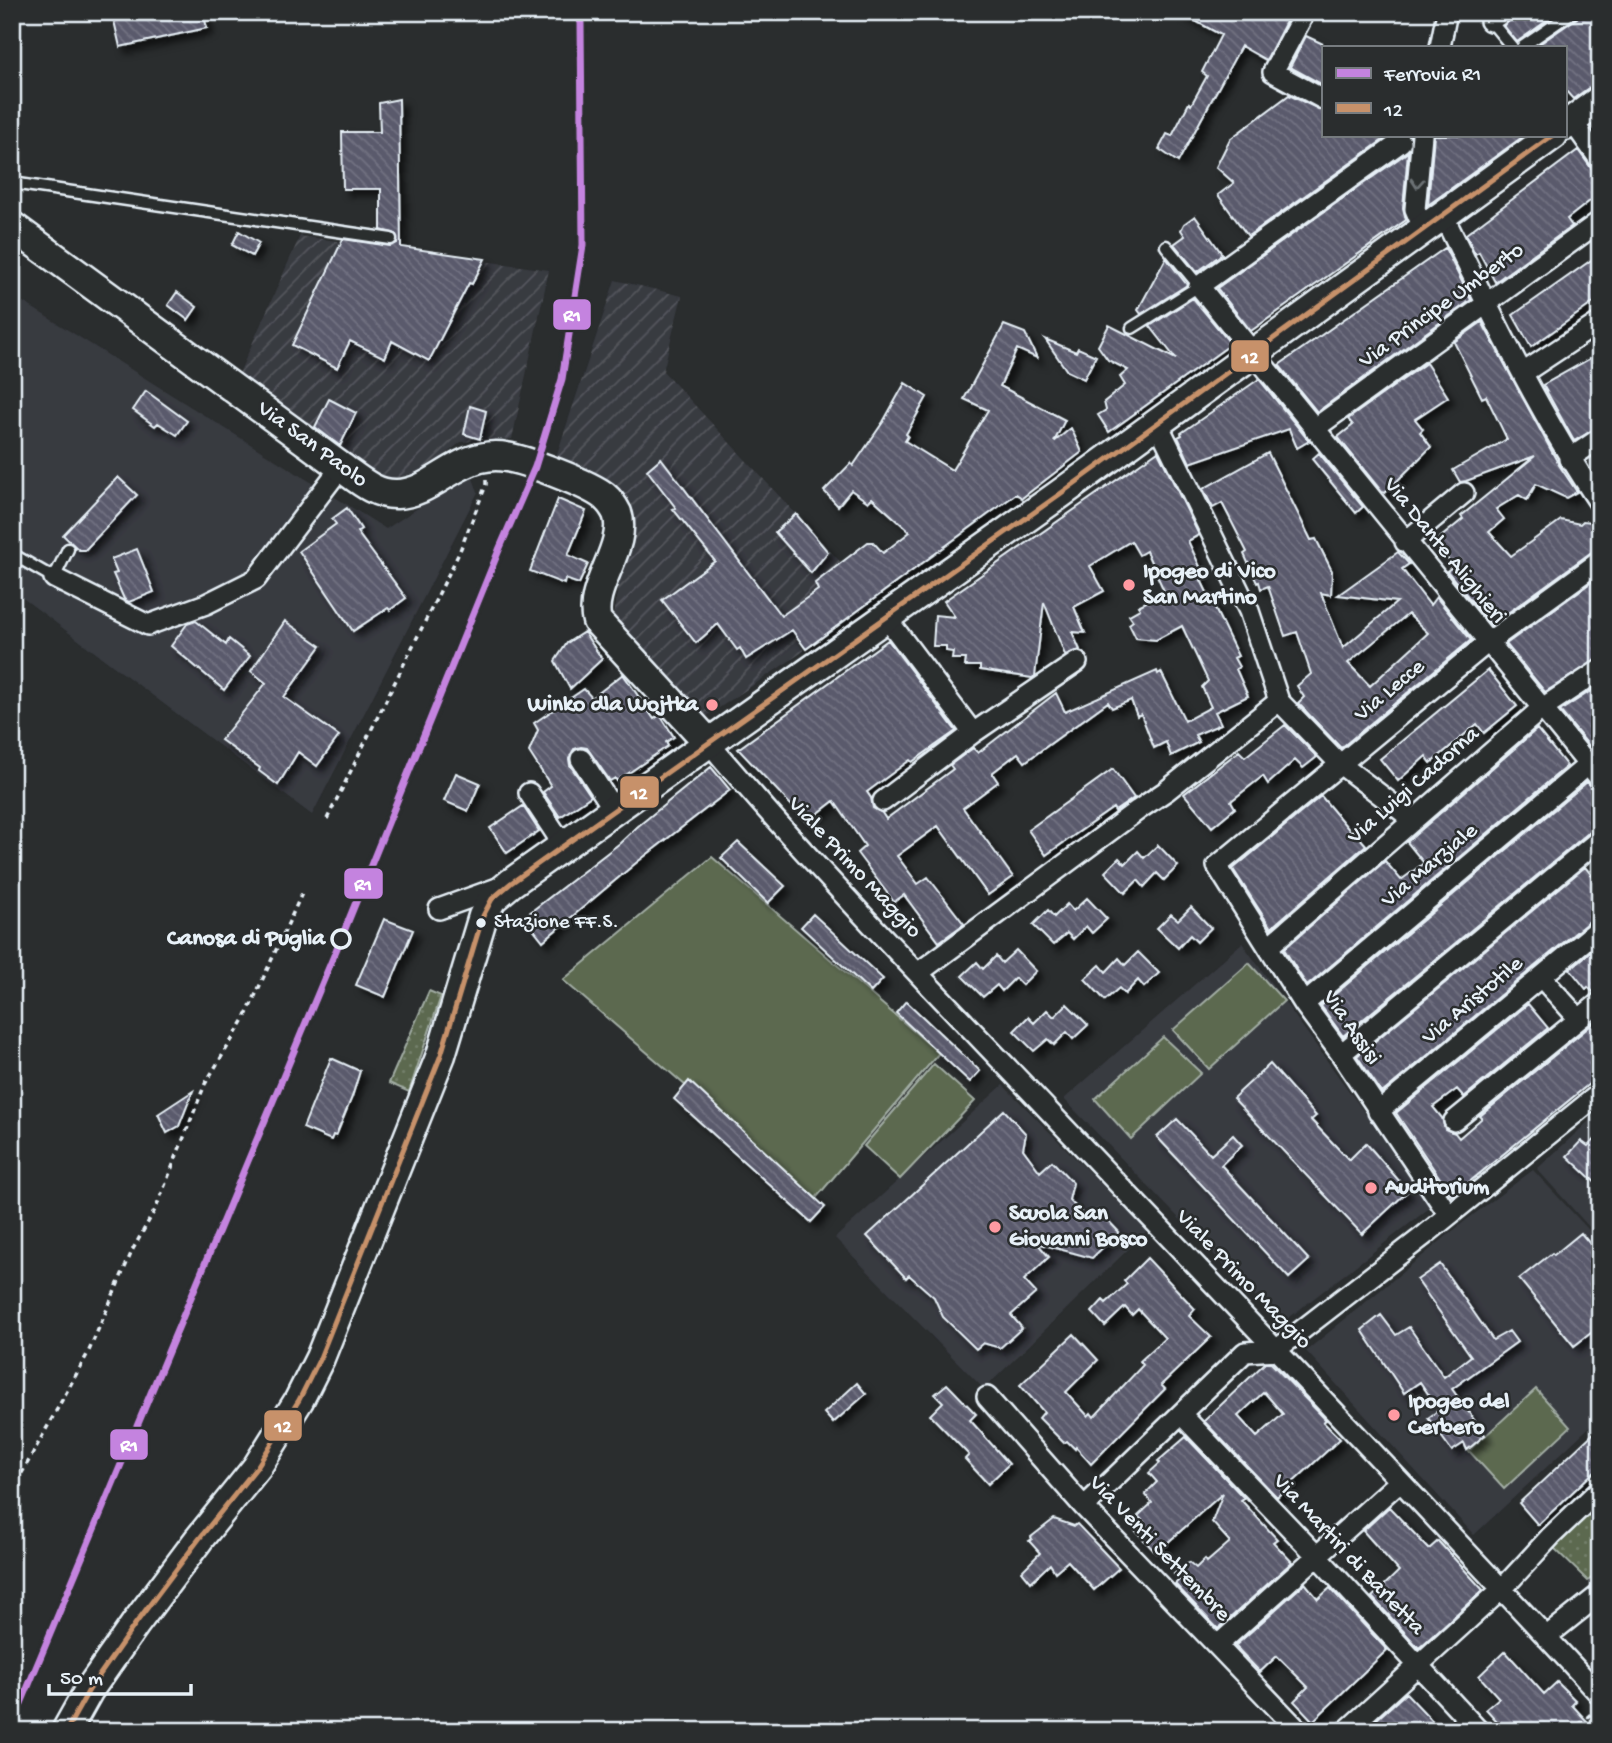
<svg xmlns="http://www.w3.org/2000/svg" width="1612" height="1743" viewBox="0 0 1612 1743" font-family="'Gochi Hand',sans-serif">
  <defs>
    <pattern id="industrial-furrows" width="10" height="10" patternUnits="userSpaceOnUse" patternTransform="scale(1.75)"><rect width="10" height="10" fill="#383a41"/><path d="M-1 1l2-2M0 10L10 0M9 11l2-2" fill="none" stroke="#55575d"/></pattern>
    <pattern id="grass-dots" width="8" height="8" patternUnits="userSpaceOnUse" patternTransform="scale(1.75)"><rect width="8" height="8" fill="#5c6950"/><path d="M2 2h.1M6 6h.1" fill="none" stroke="#737f6a" stroke-width="1.8" stroke-linecap="round"/></pattern>
    <pattern id="building-back-hatch" width="6" height="6" patternUnits="userSpaceOnUse" patternTransform="scale(1.75)"><rect width="6" height="6" fill="#5a5a6c"/><path d="M-1 5l2 2M0 0l6 6M5-1l2 2" fill="none" stroke="#727282"/></pattern>
    <filter id="shadow"><feDropShadow dx="6" dy="6" stdDeviation="3.5" flood-color="#0009"/></filter>
  </defs>
  <rect width="100%" height="100%" fill="#2a2d2e"/>
  <filter id="ink" filterUnits="userSpaceOnUse"><feTurbulence type="fractalNoise" baseFrequency=".0143" numOctaves="2"/><feDisplacementMap in="SourceGraphic" scale="14" xChannelSelector="R" yChannelSelector="G"/><feConvolveMatrix kernelMatrix="1 2 1 2 8 2 1 2 1" color-interpolation-filters="sRGB"/></filter>
  <g filter="url(#ink)">
    <path fill="#383a41" d="M12,295L386,529L471,473L478,492L312,815L12,590Z
      M1242,943L1432,1206L1281,1324L1064,1099Z
      M1003,1085L1147,1231L984,1389L835,1238Z
      M1600,1111V1239L1537,1169Z
      M1533,1170L1600,1242V1388L1590,1397L1600,1412V1417L1474,1535L1306,1351L1465,1221Z"/>
    <path fill="url(#industrial-furrows)" d="M300,236L549,270L512,439L461,442L424,471L386,480L237,378Z
      M615,280L682,296L663,371L848,570L782,616L804,651L704,718L612,623L632,503L556,457Z"/>
    <path fill="url(#grass-dots)" stroke="#a2ada4" stroke-width="2" d="M429,991L441,996L409,1092L389,1083Z
      M1600,1498V1571L1588,1581L1553,1547Z"/>
    <path fill="#5c6950" stroke="#a2ada4" stroke-width="2" d="M712,857L939,1053L816,1198L563,980Z
      M1249,963L1284,1001L1209,1069L1173,1030Z
      M1163,1037L1201,1073L1131,1139L1095,1099Z
      M934,1064L975,1101L900,1179L864,1146Z
      M1536,1389L1570,1427L1504,1489L1469,1451Z"/>
    <path fill="url(#building-back-hatch)" stroke="#e8f1f8" stroke-width="2" fill-rule="evenodd" filter="url(#shadow)" d="M112,12H203L207,28L120,47Z
      M1179,12H1291L1266,60L1241,46L1178,162L1159,149L1167,134L1172,136L1189,103L1191,105L1207,76L1202,72L1221,35Z
      M1518,12H1559L1517,42L1504,26Z
      M1580,12H1600V83L1590,87L1573,99L1565,90V47H1535L1577,18Z
      M1306,36L1323,44V85L1290,67Z
      M1289,95L1323,111V135H1390L1248,236L1218,195L1234,183L1216,167L1230,139Z
      M399,99L401,247L485,259L472,284L469,283L429,361L392,341L385,358L350,341L337,368L292,345L343,239L390,246L397,243L396,234L381,230V189H343L342,132H380L379,103Z
      M1434,135H1525L1428,205Z
      M1578,150L1591,168L1600,172V193L1567,219L1572,226L1495,282L1479,252L1475,254L1466,234Z
      M1408,152L1403,208L1406,220L1251,331L1217,288Z
      M1195,216L1222,254L1197,272L1174,244L1185,236L1181,230L1184,224Z
      M239,231L259,243L252,256L232,245Z
      M1445,248L1471,300L1317,412L1279,365Z
      M1600,254V298L1531,347L1513,315Z
      M1166,258L1187,285L1141,314L1138,310Z
      M177,292L197,307L188,320L168,305Z
      M1193,298L1231,344L1109,432L1098,415L1106,410L1104,402L1125,385L1120,377L1128,370L1108,360L1098,346L1109,325L1176,359L1150,326Z
      M1482,322L1559,465L1577,492L1566,498L1536,484L1527,500L1519,495L1496,509L1504,519L1489,532L1511,556L1561,520L1580,524L1583,521L1600,523V549L1593,551L1491,625L1447,571L1453,566L1435,542L1463,519L1461,516L1535,456L1466,481L1460,482L1453,470L1507,439L1486,396L1482,398L1454,342Z
      M1004,325L1025,333L1037,358L1017,349L1000,386L1065,420L1054,442L1071,428L1082,452L1022,498L1016,494L806,649L792,630L746,659L740,648L737,650L718,624L696,643L662,600L715,561L673,509L676,508L647,470L661,458L781,616L818,590L815,583L868,542H873L883,553L910,532L872,498L868,502L851,490L838,506L824,491L851,463L853,466L883,422L905,383L927,397L906,434L908,436L905,441L952,470L988,410L964,399Z
      M1045,339L1076,352L1078,348L1096,356L1084,379L1067,371Z
      M1600,353V426L1574,441L1543,385Z
      M1426,363L1448,397L1415,419L1423,429L1420,432L1431,447L1385,493L1382,492L1338,437L1353,425L1348,419Z
      M1259,379L1309,441L1297,448L1289,429L1190,463L1178,437L1182,435L1181,433Z
      M146,391L187,421L177,435L158,423L155,426L133,410Z
      M329,399L356,413L340,446L315,427Z
      M470,406L486,411L480,439L464,434Z
      M1158,451L1199,535L1188,541L1202,571H1200L1204,579L1201,580L1238,656L1234,658L1239,667L1236,669L1248,696L1215,712L1221,724L1195,735L1199,742L1171,756L1166,742L1154,748L1141,714L1137,716L1131,700L1112,708L1108,702L1025,762L1018,753L992,773L998,782L963,808L1013,877L988,895L938,826L897,856L918,884L928,877L964,924L939,942L904,895L894,902L857,853L865,846L834,801L807,822L738,749L888,640L956,731L912,762L910,760L867,792L871,798L873,808L882,813L886,819L953,769L950,765L973,748L978,753L1056,693L1065,712L1157,671L1158,674L1161,672L1185,721L1211,707L1202,687L1208,681L1182,626L1156,640L1136,638L1129,624L1133,621L1129,615L1140,609L1138,606L1165,593L1146,551L1139,555L1131,541L1090,566L1104,591L1074,607L1085,633L1072,632L1080,650L1065,655L1044,602L1035,676L1032,678L980,670V666H965L966,659H952L953,652L946,651V646H933L935,615L955,617L944,601Z
      M1268,453L1311,540L1316,539L1332,571L1331,595L1321,593L1343,648L1397,602L1338,595L1398,552L1409,564L1402,569L1430,605L1436,597L1471,640L1341,748L1298,703L1304,697L1297,686L1311,674L1297,632L1285,636L1268,586L1261,589L1259,582L1257,583L1244,554L1247,552L1222,503L1213,508L1203,489ZM1408,614L1428,633L1370,686L1348,663Z
      M1319,453L1363,507L1356,513L1312,459Z
      M118,477L137,495L85,550H79L63,535Z
      M558,499L586,511L568,555L588,564L579,584L565,579L564,584L530,571Z
      M347,508L361,529L357,532L406,598L390,610L388,608L353,631L299,551L336,524L332,519Z
      M796,514L828,552L811,573L775,532Z
      M137,549L154,592L129,602L124,599L113,574L117,573L111,559Z
      M1600,576V658L1545,692L1506,644Z
      M196,621L226,645L229,639L250,656L224,690L171,646L187,624Z
      M285,621L321,646L284,697L339,736L317,766L298,752L278,785L259,771L260,768L221,740L266,683L251,671Z
      M584,632L602,659L570,689L555,661L567,643Z
      M1488,670L1517,706L1484,733L1477,724L1431,763L1426,756L1398,781L1380,759Z
      M623,674L654,719L660,715L674,737L666,742L668,746L617,781L615,778L610,781L587,748L581,747L574,749L569,759L570,765L591,796L560,817L543,792L551,786L529,752L538,730L534,723L584,689L592,698Z
      M1600,685V759L1560,711Z
      M1285,725L1317,757L1303,768L1295,760L1268,784L1263,776L1231,801L1235,808L1212,827L1184,794L1239,751L1245,757Z
      M1537,729L1567,766L1307,986L1284,949L1385,861L1401,880L1424,863L1407,842Z
      M711,767L730,790L636,863L543,941L524,917L620,843L637,827Z
      M1113,769L1134,798L1115,811L1113,808L1046,855L1028,830Z
      M456,773L480,783L468,811L444,801Z
      M1587,782L1595,790L1600,791V827L1592,830L1343,1036L1321,1006Z
      M1321,796L1351,832L1353,830L1366,845L1271,928L1233,869Z
      M523,806L539,831L507,853L490,828Z
      M738,842L785,886L768,903L721,858Z
      M1158,845L1178,866L1164,880L1157,873L1144,887L1138,880L1125,893L1105,872L1119,858L1125,864L1138,851L1144,858Z
      M1585,867L1600,885V916L1592,919L1382,1093L1357,1056Z
      M1087,898L1107,919L1092,933L1086,926L1073,939L1067,933L1053,945L1033,925L1048,910L1054,917L1067,904L1073,911Z
      M1191,907L1211,928L1197,942L1190,935L1178,948L1157,928L1171,914L1178,920Z
      M813,914L883,979L871,992L801,927Z
      M384,919L413,930L385,997L356,985Z
      M1600,944V990L1593,992L1588,987L1586,989L1570,969Z
      M1016,950L1036,971L1022,985L1015,978L1002,991L997,985L983,997L962,976L977,962L983,969L996,956L1002,963Z
      M1138,952L1159,973L1144,987L1138,980L1125,994L1119,988L1105,1000L1085,979L1100,965L1106,972L1119,958L1125,965Z
      M906,1001L980,1071L970,1082L896,1013Z
      M1067,1004L1088,1025L1073,1039L1067,1032L1054,1045L1048,1039L1034,1051L1014,1031L1028,1017L1034,1023L1047,1010L1054,1017Z
      M1528,1004L1548,1028L1464,1097L1457,1089L1433,1107L1442,1118L1445,1129L1455,1133L1459,1138L1482,1118L1480,1116L1600,1018V1075L1452,1196L1396,1113Z
      M331,1058L360,1071L352,1097L336,1136L333,1135L331,1140L303,1128Z
      M1270,1064L1316,1116L1311,1120L1349,1160L1366,1143L1408,1191L1362,1234L1233,1098Z
      M689,1081L825,1207L811,1222L674,1099Z
      M193,1091L179,1126L167,1133L158,1114Z
      M1004,1110L1026,1134L1023,1149L1040,1172L1052,1161L1073,1183L1069,1200L1088,1219L1098,1210L1119,1232L1092,1258L1037,1243L1049,1257L1024,1280L1036,1293L1011,1315L1022,1328L1000,1348L983,1343L976,1349L943,1317L934,1297L909,1275L906,1278L867,1236Z
      M1177,1119L1211,1155L1233,1135L1242,1145L1221,1165L1309,1260L1289,1278L1157,1137Z
      M1600,1135V1187L1567,1156L1581,1141L1588,1146Z
      M1581,1233L1600,1256V1326L1574,1346L1519,1279L1552,1253L1554,1255Z
      M1147,1258L1195,1309L1189,1316L1211,1337L1161,1385L1165,1389L1091,1464L1076,1447L1075,1449L1067,1441L1064,1443L1039,1418L1044,1412L1020,1385L1074,1334L1098,1360L1066,1392L1088,1416L1091,1413L1094,1417L1143,1365L1140,1361L1165,1338L1138,1309L1132,1315L1125,1307L1105,1326L1092,1312L1103,1300L1106,1303L1127,1284L1124,1281Z
      M1440,1264L1493,1340L1509,1331L1517,1342L1452,1389L1485,1435L1467,1450L1464,1443L1452,1451L1428,1418L1439,1410L1420,1382L1404,1393L1362,1330L1381,1315L1396,1335L1409,1327L1444,1377L1471,1356L1417,1280Z
      M1265,1363H1271L1326,1420L1323,1422L1340,1439L1277,1497L1204,1421ZM1264,1392L1283,1414L1257,1437L1238,1416Z
      M857,1383L866,1394L833,1423L824,1413Z
      M947,1384L976,1414L970,1420L1009,1464L988,1484L965,1459L969,1455L930,1415L943,1402L935,1394Z
      M1600,1427V1466L1538,1525L1519,1503Z
      M1186,1437L1244,1498L1241,1500L1277,1539L1273,1542L1292,1562L1218,1629L1175,1584L1180,1579L1174,1574L1189,1562L1196,1568L1205,1559L1207,1562L1230,1542L1212,1522L1223,1493L1156,1553L1135,1530L1144,1522L1138,1516L1152,1503L1145,1494L1157,1482L1149,1473L1160,1463L1158,1461Z
      M1389,1507L1429,1549L1438,1541L1483,1590L1419,1648L1372,1597L1399,1571L1363,1531Z
      M1054,1519L1074,1526L1077,1524L1119,1568L1094,1590L1068,1561L1055,1572L1050,1564L1031,1582L1022,1571L1040,1553L1029,1541L1032,1539L1031,1537Z
      M1305,1583L1318,1599L1330,1588L1387,1650L1313,1721L1294,1701L1308,1687L1277,1656L1260,1672L1235,1646Z
      M1505,1651L1544,1694L1557,1682L1576,1701L1572,1705L1596,1731H1506L1486,1709L1499,1698L1479,1676Z
      M1406,1693L1442,1731H1365L1366,1729Z"/>
    <g fill="none" stroke-linecap="round" stroke-linejoin="round">
      <defs>
        <path id="lane" d="M1483,12L1512,47
          M1522,47L1573,12
          M12,183L391,239
          M1132,328L1199,286L1166,246
          M12,554L54,578L68,549"/>
        <path id="street" d="M1305,12L1273,72L1323,99
          M1490,21L1503,12
          M1440,47L1447,12
          M1572,121L1600,160
          M1422,135L1415,209L1424,230
          M1401,142L1199,286L1600,779
          M1443,215C1491,313 1539,414 1600,504
          M1523,373L1600,322
          M1157,422L1249,611L1279,701L1340,764L1412,819
          M1314,429L1600,221
          M1569,459L1600,438
          M1405,542L1464,493
          M54,578L148,625L206,604L256,579L341,467
          M885,616L973,733
          M709,743C816,870 933,989 1047,1109C1232,1304 1418,1497 1600,1695
          M581,759L614,810
          M529,793L564,846
          M883,801L973,733L1077,662
          M439,909L503,886
          M1268,947L1541,709L1600,670
          M918,973L1138,810L1166,791L1279,701
          M1541,977L1579,1019
          M1304,1004L1588,765
          M1341,1054L1600,839
          M1378,1112L1600,928
          M1454,1121L1600,1002
          M1449,1215L1341,1054L1304,1004L1217,866L1487,643L1600,561
          M987,1397L1084,1507L1299,1731
          M1181,1414L1317,1556L1479,1731
          M1084,1507L1245,1352L1276,1350L1426,1234L1600,1093
          M1546,1637L1600,1594
          M1218,1645L1400,1481
          M1346,1731L1503,1588L1551,1536L1600,1489"/>
        <path id="secondary" d="M1565,126L1600,100
          M12,226L341,467C358,479 375,495 397,494C428,493 450,465 480,458C488,456 497,455 506,457C526,460 589,484 604,496C610,501 614,507 617,513C629,546 587,588 597,621L709,743
          M66,1731L89,1690L136,1623L199,1539L257,1467L299,1400L320,1358L441,1055L483,916L492,899L511,883L1060,494L1553,135"/>
      </defs>
      <use href="#lane" stroke="#e8f1f8" stroke-width="15"/>
      <use href="#street" stroke="#e8f1f8" stroke-width="24"/>
      <use href="#secondary" stroke="#e8f1f8" stroke-width="33"/>
      <path stroke="#e8f1f8" stroke-width="3.5" stroke-dasharray="5 5" stroke-linecap="butt" d="M327,819L459,553L486,485V480
        M12,1491L88,1353L133,1249L156,1208L205,1084L245,1018L303,891
        M1572,1731L1594,1711"/>
      <use href="#lane" stroke="#2a2d2e" stroke-width="10"/>
      <use href="#street" stroke="#2a2d2e" stroke-width="19"/>
      <use href="#secondary" stroke="#2a2d2e" stroke-width="28"/>
      <defs>
        <path id="bus-1" d="M66,1731L89,1690L136,1623L199,1539L257,1467L299,1400L320,1358L441,1055L483,916L492,899L511,883L1060,494L1553,135"/>
      </defs>
      <use href="#bus-1" stroke="#2a2d2e" stroke-width="10"/>
      <use href="#bus-1" stroke="#c7916a" stroke-width="5"/>
      <defs>
        <path id="rail-1" d="M12,1725L345,929L499,550L535,467L562,379L583,245L581,23L577,12"/>
      </defs>
      <use href="#rail-1" stroke="#2a2d2e" stroke-width="12"/>
      <use href="#rail-1" stroke="#c483df" stroke-width="7"/>
    </g>
    <defs><path id="oneway-chevron" d="M-2-3.5L2.5 0L-2 3.5" fill="none" stroke-width="1.6" stroke-linecap="round" stroke-linejoin="round" transform="scale(1.75)"/></defs>
    <use stroke="#6c7275" href="#oneway-chevron" transform="translate(1417 183) rotate(94)"/>
  </g>
  <g fill="#ff9aa2" stroke="#2a2d2e" stroke-width="2.5">
    <circle cx="1129" cy="585" r="7"/>
    <circle cx="712" cy="705" r="7"/>
    <circle cx="1371" cy="1188" r="7"/>
    <circle cx="995" cy="1227" r="7"/>
    <circle cx="1394" cy="1415" r="7"/>
  </g>
  <circle fill="#e8f1f8" stroke="#2a2d2e" stroke-width="2.5" cx="481" cy="923" r="6"/>
  <circle fill="#2a2d2e" stroke="#e8f1f8" stroke-width="3.5" cx="341" cy="939" r="9"/>
  <g text-anchor="middle" dominant-baseline="central" stroke-width="5" stroke-linejoin="round" paint-order="stroke">
    <g font-size="21" fill="#e8f1f8" stroke="#2a2d2e" text-anchor="start">
      <text x="494" y="923">Stazione FF.S.</text>
    </g>
    <g font-size="23" fill="#e8f1f8" stroke="#2a2d2e">
      <text transform="translate(1442 306) rotate(-36)">Via Principe Umberto</text>
      <text transform="translate(312 445) rotate(36)">Via San Paolo</text>
      <text transform="translate(1444 551) rotate(51)">Via Dante Alighieri</text>
      <text transform="translate(1390 691) rotate(-40)">Via Lecce</text>
      <text transform="translate(1414 786) rotate(-41)">Via Luigi Cadorna</text>
      <text transform="translate(1430 866) rotate(-40)">Via Marziale</text>
      <text transform="translate(854 868) rotate(47)">Viale Primo Maggio</text>
      <text transform="translate(1473 1001) rotate(-40)">Via Aristotile</text>
      <text transform="translate(1351 1028) rotate(55)">Via Assisi</text>
      <text transform="translate(1243 1280) rotate(46)">Viale Primo Maggio</text>
      <text transform="translate(1159 1549) rotate(46)">Via Venti Settembre</text>
      <text transform="translate(1348 1555) rotate(47)">Via Martiri di Barletta</text>
    </g>
    <g font-size="23" font-weight="bold" fill="#e8f1f8" stroke="#2a2d2e" text-anchor="start">
      <text x="1143" y="572">Ipogeo di Vico<tspan x="1143" dy="26">San Martino</tspan></text>
      <text x="698" y="705" text-anchor="end">Winko dla Wojtka</text>
      <text x="1385" y="1188">Auditorium</text>
      <text x="1009" y="1214">Scuola San<tspan x="1009" dy="26">Giovanni Bosco</tspan></text>
      <text x="1408" y="1402">Ipogeo del<tspan x="1408" dy="26">Cerbero</tspan></text>
    </g>
    <g font-size="23" font-weight="bold" fill="#e8f1f8" stroke="#2a2d2e" text-anchor="end">
      <text x="325" y="939">Canosa di Puglia</text>
    </g>
  </g>
  <g stroke="#2a2d2e" stroke-width="2.5">
    <rect x="552" y="298" width="40" height="33" rx="7" fill="#c483df"/>
    <rect x="1230" y="339" width="40" height="34" rx="7" fill="#c7916a"/>
    <rect x="619" y="775" width="41" height="34" rx="7" fill="#c7916a"/>
    <rect x="343" y="867" width="41" height="33" rx="7" fill="#c483df"/>
    <rect x="263" y="1409" width="40" height="33" rx="7" fill="#c7916a"/>
    <rect x="109" y="1428" width="40" height="33" rx="7" fill="#c483df"/>
  </g>
  <g font-size="19" text-anchor="middle" font-weight="bold" fill="#fff">
    <text x="572" y="321">R1</text>
    <text x="1250" y="363">12</text>
    <text x="639" y="799">12</text>
    <text x="363" y="890">R1</text>
    <text x="283" y="1432">12</text>
    <text x="129" y="1451">R1</text>
  </g>
  <rect width="1612" height="1743" fill="none" stroke="#2a2d2e" stroke-width="42"/>
  <rect x="21" y="21" width="1570" height="1701" fill="none" stroke="#e8f1f8" stroke-width="2.5" filter="url(#ink)"/>
  <rect x="1322" y="46" width="245" height="91" fill="#2a2d2e" stroke="#767b7f" stroke-width="2"/>
  <rect x="1336" y="68" width="35" height="10" fill="#c483df" stroke="#767b7f" stroke-width="2"/>
  <text x="1384" y="80" font-size="21" fill="#e8f1f8">Ferrovia R1</text>
  <rect x="1336" y="103" width="35" height="10" fill="#c7916a" stroke="#767b7f" stroke-width="2"/>
  <text x="1384" y="116" font-size="21" fill="#e8f1f8">12</text>
  <path d="M49 1684v10h142v-10" fill="none" stroke="#e8f1f8" stroke-width="3.5"/>
  <text x="60" y="1684" font-size="21" fill="#e8f1f8" stroke="#2a2d2e" stroke-width="5" paint-order="stroke">50 m</text>
</svg>
